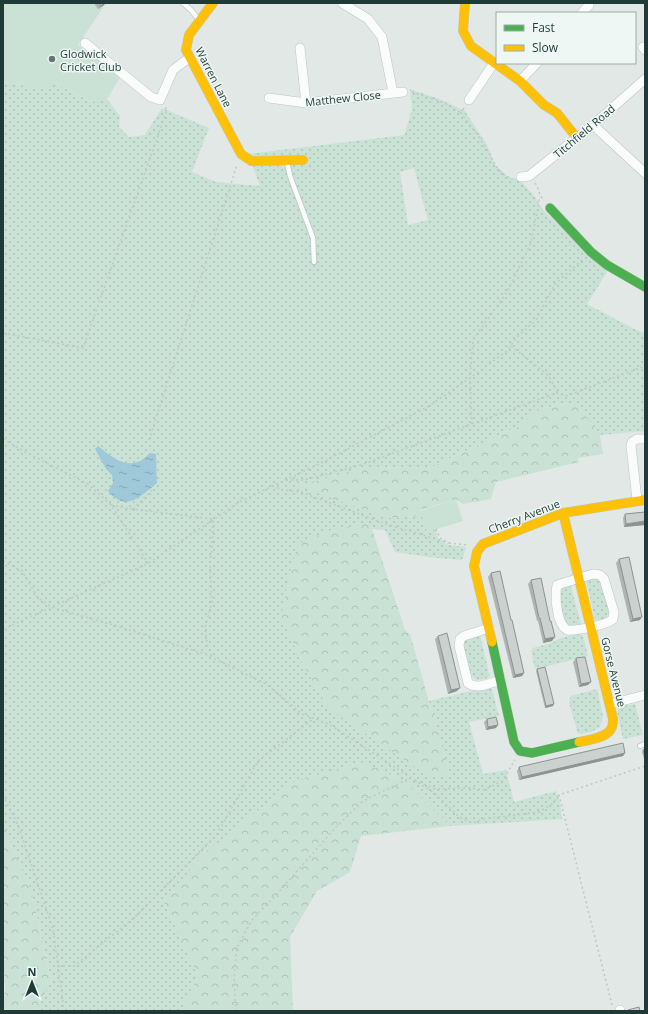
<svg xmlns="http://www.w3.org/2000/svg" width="648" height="1014" viewBox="0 0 648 1014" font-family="'Open Sans',sans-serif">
  <defs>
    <pattern id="grass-dots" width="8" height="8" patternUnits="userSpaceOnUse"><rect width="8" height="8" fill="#c9e2d5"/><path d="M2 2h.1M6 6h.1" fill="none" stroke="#acc3b8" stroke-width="1.8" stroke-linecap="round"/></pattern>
    <pattern id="forest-crowns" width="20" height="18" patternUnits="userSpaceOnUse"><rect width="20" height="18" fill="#c9e2d5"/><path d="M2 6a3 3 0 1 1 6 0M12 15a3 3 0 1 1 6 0" fill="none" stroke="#acc3b8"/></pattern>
    <pattern id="water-ripples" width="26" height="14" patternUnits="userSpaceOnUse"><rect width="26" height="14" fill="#9fc8d9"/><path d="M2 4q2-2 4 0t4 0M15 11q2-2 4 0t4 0" fill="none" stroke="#81a4b1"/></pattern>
  </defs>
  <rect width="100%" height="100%" fill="#e1e8e6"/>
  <path fill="url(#grass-dots)" fill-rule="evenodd" d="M3,82L45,89L54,82L91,102L107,99L120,116L119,127L129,137L145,135L162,108L209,128L192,172L216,182L260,186L248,154L405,135V133L412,109L410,89L442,100L465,111L487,145L495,165L507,176L521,181L535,197L544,211L607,272L587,304L634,329L645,333V431L600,435L575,402L539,409L521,425L432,467L362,468L386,518L422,516L427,532L436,529L438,538L448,545L466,547L462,560L428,557L395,552L385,530L372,529L369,523L281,617L304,666L329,709L450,776L429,701L488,687L492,689L499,716L469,722L483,774L506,770L514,802L556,791L560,802L562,819L450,826L407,782L164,902L198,976L181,1011H36L51,980L32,893L3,825ZM414,168L428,220L408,225L400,172Z
    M596,578L602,583L609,613L605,619L595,620L586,581L587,579Z
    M570,583L581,624C575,627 570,628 564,623L557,595L558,588Z
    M580,633L583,636L588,656L535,669L531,651L533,648L551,643L561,638Z
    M480,635L490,677C487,678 482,680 478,680C468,680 465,652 463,644L464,639Z
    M597,689L603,716L600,727L591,732L578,734L569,702L571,696Z
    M635,704L643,735L623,739L617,711L618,707Z"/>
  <path fill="url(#forest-crowns)" d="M575,402L600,435L603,454L578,458L579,462L496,482L491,499L463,504L456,499L420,510L422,516L386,518L298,486L362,468L432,467L521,425L539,409Z
    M370,523L405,630L410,634L450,776L430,777L329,709L304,666L281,618L288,579L298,544L327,531Z
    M363,762L407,782L450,826L361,836L350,872L317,891L290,937L293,1011H181L198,976L164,902L203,854L295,781Z
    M3,825L32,893L51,981L36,1011H3V1001L5,991L3,951Z"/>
  <path fill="#c9e2d5" d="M3,3H106L78,45L122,74L107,99L91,102L55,82L45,89L3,82Z
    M456,499L463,521L427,532L420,511Z"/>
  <path fill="url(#water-ripples)" d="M98,446C115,460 132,473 150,453L156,454L157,483C141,496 126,513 108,491L113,483L112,475L106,469L95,449Z"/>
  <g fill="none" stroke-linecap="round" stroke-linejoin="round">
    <defs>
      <path id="lane" d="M183,3L191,10L199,20
        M287,162L290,176L313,238L314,262
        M640,746L645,744"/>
      <path id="street" d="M342,3L368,19L382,37L393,93
        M582,13L589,5
        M85,43L151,97L160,100L173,70L189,58
        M643,47L645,50
        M300,48L306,103
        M520,81L537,63
        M269,98L306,103L403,92
        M469,100L494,63
        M593,125L645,173
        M521,177L529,176L593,125L645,79
        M637,500L631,446L632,442L637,439H645
        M593,574C599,574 601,575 604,579L614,612L613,619C607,625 576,631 567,630C556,623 555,596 557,585Z
        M489,628L464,636L460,639L459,646L468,683C477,690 491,683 501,680
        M610,704L645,695
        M620,1010V1011"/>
      <path id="fast" d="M550,208L591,252L607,265L645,287
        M492,642L514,742L520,751L532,753L579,742"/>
      <path id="slow" d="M213,3L189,35L186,50L241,154L251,161L303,160
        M465,3L463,31L471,46L520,81L544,105L557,113L577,138
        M563,513L613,719C613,722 613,726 611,729C606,738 589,740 579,742
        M492,642L474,566L477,552L483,544L563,513L645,500"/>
    </defs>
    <use href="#lane" stroke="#bec5c3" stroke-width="6"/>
    <use href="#street" stroke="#bec5c3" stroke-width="10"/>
    <use href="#fast" stroke="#bdc6c3" stroke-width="10"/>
    <use href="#slow" stroke="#bdc6c3" stroke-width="10"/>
    <path stroke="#bfc8c7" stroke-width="1.5" stroke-dasharray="2 3" stroke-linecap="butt" d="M412,92L442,102L461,113
      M464,108L461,113C469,124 478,135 485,146C494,160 495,172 512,179
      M535,183C539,189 539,195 544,201
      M3,333L83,348L167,110L165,106
      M511,346L548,375L558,393
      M472,424L470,378L473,340L507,292L531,243L540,196
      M3,439L27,453L88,484L111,505L148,563
      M149,440L237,165
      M286,480H304L361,465L556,393L566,396L645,366
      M272,486L283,490L301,492L386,524L449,543
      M111,505L131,509L213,519L212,550L210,564L212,602L205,628L207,644L212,657
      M133,509L154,488
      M436,529L440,538L446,541
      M449,543L468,545
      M3,561L22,571L38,598L51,607L120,627L205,654L266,684L302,714L329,724L437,795L459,817L472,823L483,819L539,812L552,804L559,795
      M3,629L147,564L241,501L321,463L429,406L470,378L507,351L516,338L536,320L555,284L583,259
      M415,780L435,789L469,788L484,790L502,781L515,760
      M3,795L18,825L53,929L64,1011
      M58,966H74L135,917L217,834L258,761L313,719
      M612,1005L559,795L645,766
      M236,1011L234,977L237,947L252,920L277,894L336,827L363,801L410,778"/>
    <use href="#lane" stroke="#fafcfb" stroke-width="4.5"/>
    <use href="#street" stroke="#fafcfb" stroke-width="9"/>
    <use href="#fast" stroke="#4caf50" stroke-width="9"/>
    <use href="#slow" stroke="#ffc107" stroke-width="9"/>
  </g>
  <path fill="#afb4b2" d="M94,3H105L104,5L98,9Z
    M645,512V525L624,527L623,518L625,514Z
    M619,559L640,620L630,622L616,563Z
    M491,573L511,620L524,673L522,676L513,678L488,577Z
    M531,580L552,641L543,643L538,621H537L528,584Z
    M438,636L457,691L448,694L435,639Z
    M576,658L588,685L579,687L573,662Z
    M537,669L553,706L545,708L536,671Z
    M487,719L496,728L486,730L484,722Z
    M645,749V759H644L642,752L643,750Z
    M625,753L623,756L519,780L517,771L519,767Z"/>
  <path fill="#8e9291" d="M104,3H105L104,5L98,9Z
    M645,521V525L624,527L626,524Z
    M642,617L640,620L630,622L633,619Z
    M555,637L552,641L543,643L545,639Z
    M524,673L522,676L513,678L515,675Z
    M591,682L588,685L579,687L581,684Z
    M460,688L457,691L448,694L451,690Z
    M554,704L553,706L545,708L546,706Z
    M498,725L496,728L486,730L488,727Z
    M625,753L623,756L519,780L522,777Z"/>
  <path fill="#cbd1cf" stroke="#8e9291" d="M99,3H104L101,6Z
    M645,512V521L626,524L625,514Z
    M629,557L642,617L633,619L619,559Z
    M500,571L511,620H512L524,673L515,675L491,573Z
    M541,578L550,621H551L555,637L545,639L540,618H539L531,580Z
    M447,633L460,688L451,690L438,636Z
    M585,657L591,682L581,684L576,658Z
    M545,667L554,704L546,706L537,669Z
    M496,717L498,725L488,727L487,719Z
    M623,743L625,753L522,777L519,767Z
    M645,749V756L643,750Z
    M639,1007L640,1011H628V1010Z"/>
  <circle fill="#637875" stroke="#eff7f4" stroke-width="1.5" cx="52" cy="59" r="4"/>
  <g text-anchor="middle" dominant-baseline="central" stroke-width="3" stroke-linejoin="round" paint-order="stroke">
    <g font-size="11" fill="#1f3b38" stroke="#eff7f4" text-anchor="start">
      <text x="60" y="53">Glodwick<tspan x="60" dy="13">Cricket Club</tspan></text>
    </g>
    <g font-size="11" fill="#1f3b38" stroke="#eff7f4">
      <text transform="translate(214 77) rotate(63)">Warren Lane</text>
      <text transform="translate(343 98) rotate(-6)">Matthew Close</text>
      <text transform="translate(584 131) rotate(-40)">Titchfield Road</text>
      <text transform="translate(524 516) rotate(-21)">Cherry Avenue</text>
      <text transform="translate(614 672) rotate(76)">Gorse Avenue</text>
    </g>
  </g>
  <rect width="648" height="1014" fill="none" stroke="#1f3b38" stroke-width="8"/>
  <rect x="496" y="12" width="140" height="52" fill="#eff7f4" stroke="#9caca9"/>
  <rect x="504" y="25" width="20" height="6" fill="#4caf50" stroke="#9caca9"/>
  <text x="532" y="32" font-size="12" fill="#1f3b38">Fast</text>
  <rect x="504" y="45" width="20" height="6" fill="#ffc107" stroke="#9caca9"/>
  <text x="532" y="52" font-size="12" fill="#1f3b38">Slow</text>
  <g transform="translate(32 982)" stroke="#eff7f4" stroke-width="3" paint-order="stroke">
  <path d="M0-3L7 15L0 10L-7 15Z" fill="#1f3b38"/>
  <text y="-6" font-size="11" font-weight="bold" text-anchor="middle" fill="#1f3b38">N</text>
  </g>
</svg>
